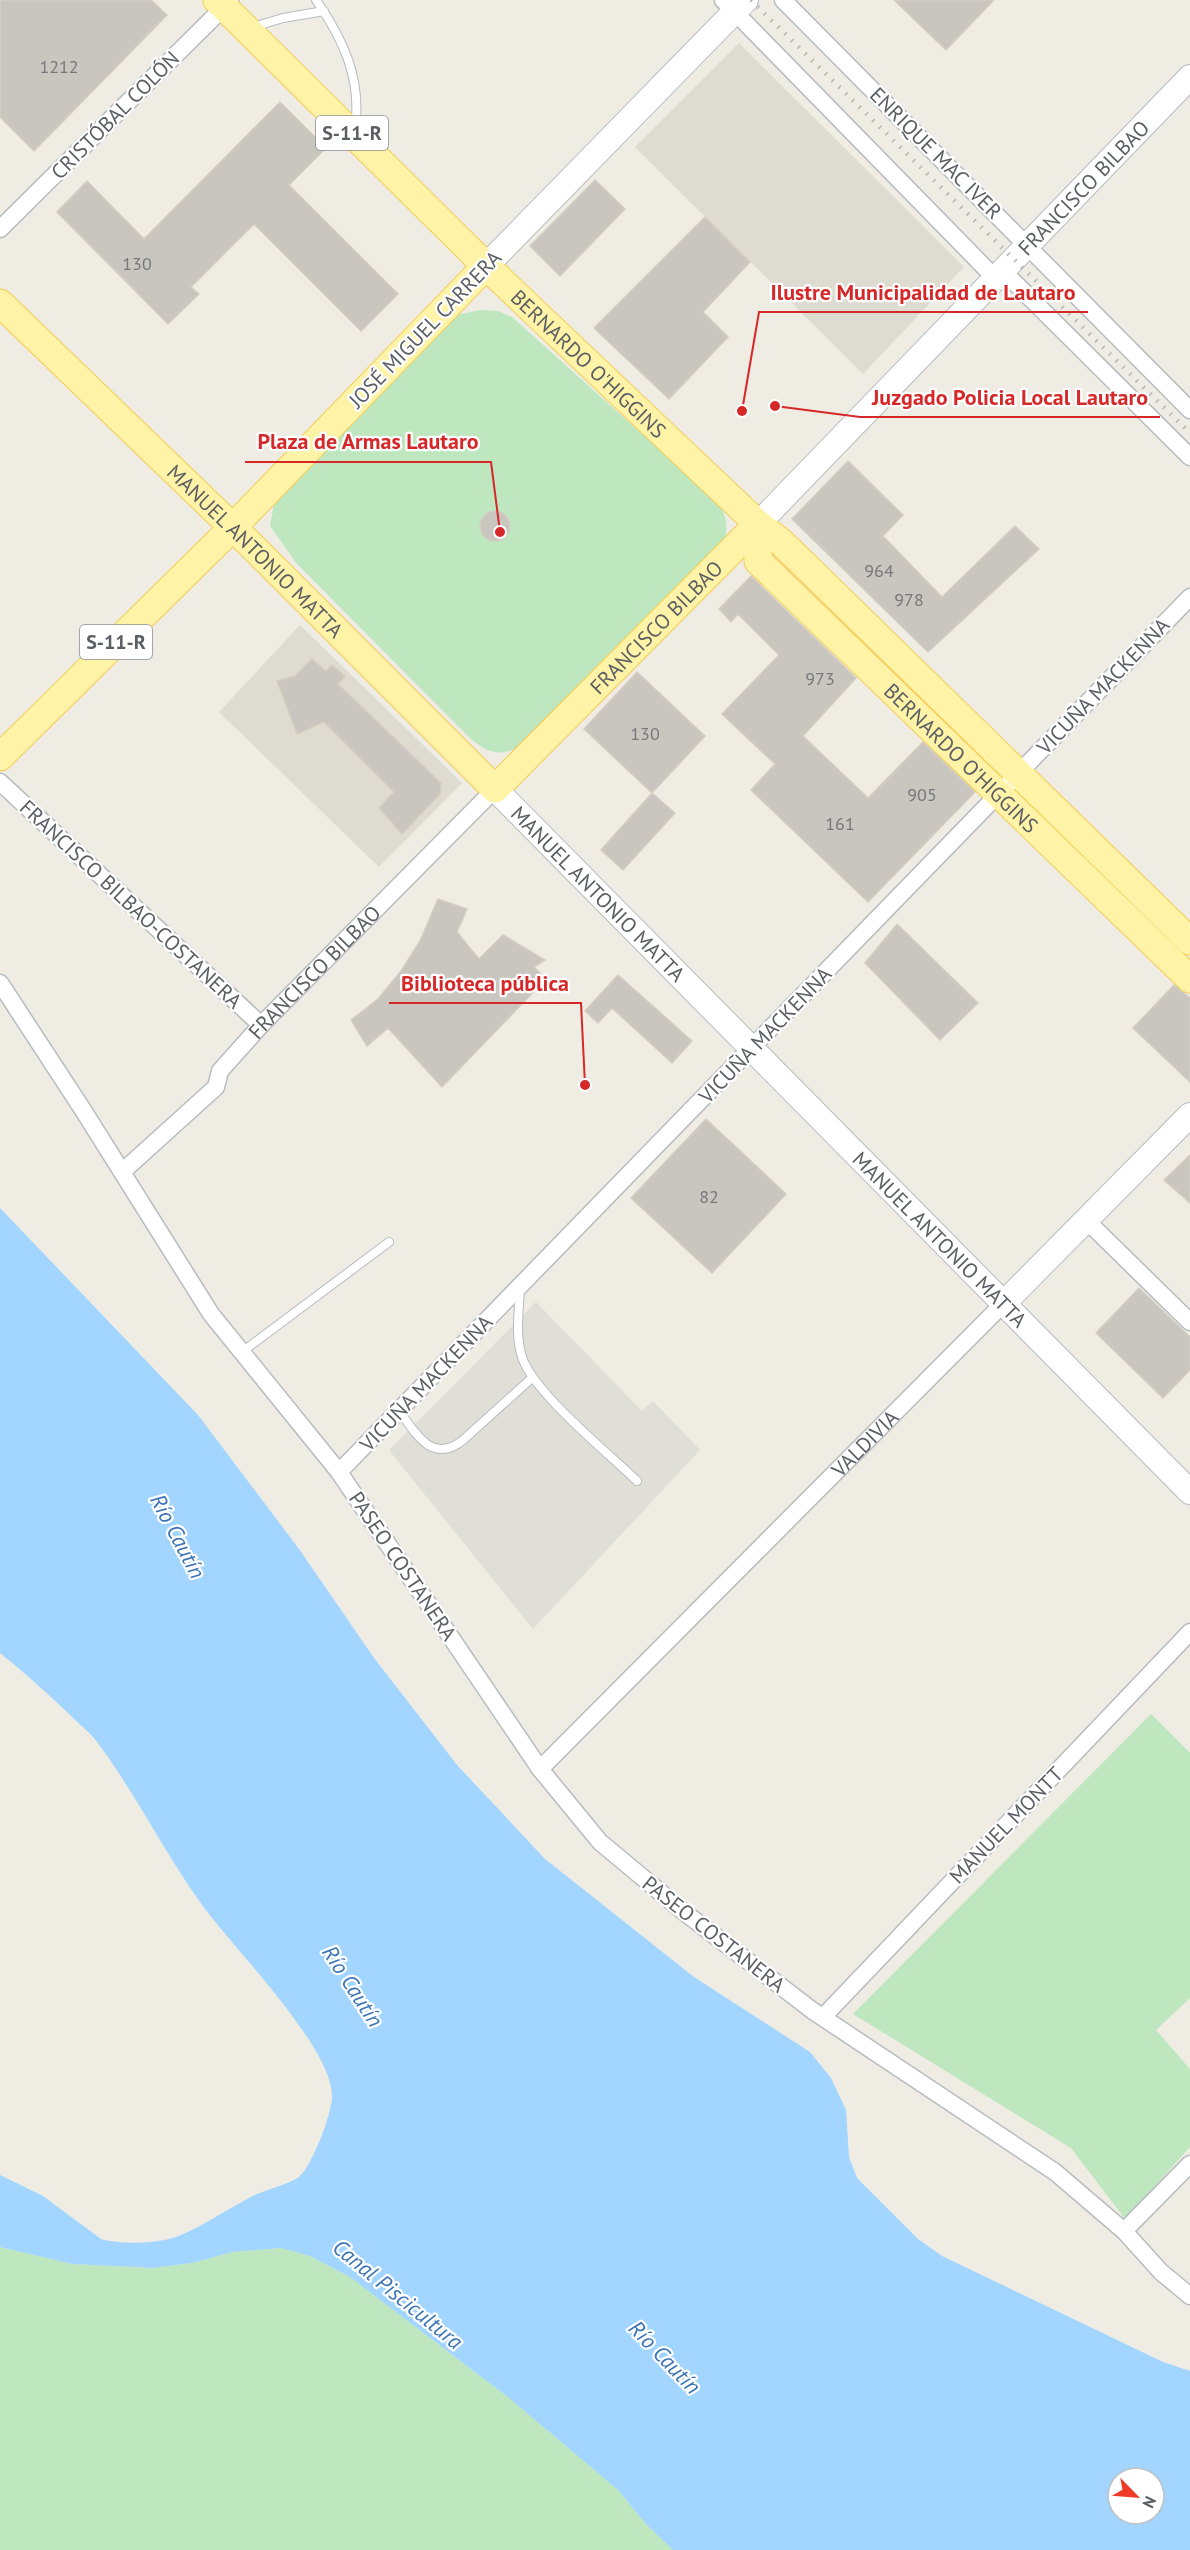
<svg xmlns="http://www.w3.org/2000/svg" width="1190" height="2550" viewBox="0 0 1190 2550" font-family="'PT Sans',sans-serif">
  <rect width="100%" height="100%" fill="#eeece3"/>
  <path fill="#dfded7" d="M536,1302L642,1411L653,1401L700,1450L533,1629L389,1450Z"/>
  <path fill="#dedbd1" d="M739,43L964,267L863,374L635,147Z
    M300,625L462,783L379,867L219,712Z"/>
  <path fill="#bee7bf" d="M480,310L498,311L512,317L710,495C726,511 727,516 726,539L527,743C499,759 486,754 464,732L297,564L270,526L275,499L457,315Z
    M1151,1714L1190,1753V1998L1156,2030L1190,2069V2147L1125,2219L1071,2148L853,2014Z
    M0,2247L72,2264L153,2268L192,2263L232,2252L281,2248L310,2256L350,2277L509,2398L618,2490L646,2524L673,2550H0Z"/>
  <path fill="#a2d5ff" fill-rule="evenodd" d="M0,1208L198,1415L299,1549L374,1658L457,1765L545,1859L694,1977L810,2052L831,2078L846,2110L849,2157L857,2178L918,2239L942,2256L1163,2362L1190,2371V2550H673L646,2524L618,2490L509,2398L350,2277L310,2256L281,2248L232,2252L192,2263L153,2268L72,2264L0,2247V2175L43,2196L101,2239C121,2245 162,2244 181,2235C205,2225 226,2210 249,2198C261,2191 290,2184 299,2177C312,2166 331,2116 332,2098C335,2049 230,1945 200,1902C162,1849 134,1790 94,1738C86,1729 76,1721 68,1713C46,1692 24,1672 0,1653ZM1118,2478H1154V2514H1118Z"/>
  <path fill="#c9c6c0" stroke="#d3cec1" stroke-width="1.5" d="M0,0H151L167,15L34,151L0,117Z
    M894,0H994L946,50Z
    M280,102L326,148L289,185L398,294L361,331L254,224L191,287L199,294L168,324L57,212L87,181L144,239Z
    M595,180L625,209L560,276L530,246Z
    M705,217L750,262L703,312L728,337L669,399L594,328Z
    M848,461L903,515L883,536L942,597L1015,526L1039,549L928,652L792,519Z
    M480 526a15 15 0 1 1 30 0a15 15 0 1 1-30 0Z
    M751,576L856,678L803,736L868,798L923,742L975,792L868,902L751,790L775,764L722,714L779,655L738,614L731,622L719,609Z
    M312,659L326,671L332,665L345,676L338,684L441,783L440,794L402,834L379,808L394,792L324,722L297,734L277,681L295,676Z
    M637,672L705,736L652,793L584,729Z
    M652,793L675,813L623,870L601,850Z
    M438,899L467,909L457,932L479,959L503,935L545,960L534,967L546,979L442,1087L388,1028L367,1046L351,1020L378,999L401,971L420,941Z
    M897,924L978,1003L940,1040L865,963Z
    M618,975L692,1041L672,1063L612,1008L598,1023L585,1011Z
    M1174,985L1190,998V1082L1133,1028Z
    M706,1119L786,1194L712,1273L631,1198Z
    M1190,1155V1203L1164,1180Z
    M1139,1288L1190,1337V1370L1163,1398L1096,1333Z"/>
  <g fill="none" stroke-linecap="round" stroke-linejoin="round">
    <defs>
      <path id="lane" d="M316,0C343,39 362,79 355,128
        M250,28L283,18L324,11
        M520,1289C519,1311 515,1335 522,1357C533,1392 608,1453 637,1481
        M242,1352L389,1242
        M399,1411C416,1433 431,1464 462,1441L533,1377"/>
      <g id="street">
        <path d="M723,0L995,278"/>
        <path d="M783,0L1190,410"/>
        <path d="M0,229L230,1"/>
        <path d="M1003,271L1190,457"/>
        <path d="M0,782L261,1025"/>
        <path d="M0,983L83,1110L211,1314L339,1472L540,1769L600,1842L684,1912L813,2011L1055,2172L1124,2231L1161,2272L1190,2296"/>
        <path id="s1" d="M122,1172L216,1087L220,1071L261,1025L495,789"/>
        <path d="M1086,1220L1190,1322"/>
        <path d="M339,1472L1190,597"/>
        <path id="s2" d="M540,1769L1004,1303"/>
        <path d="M823,2017L1190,1632"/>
        <path d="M1124,2231L1190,2164"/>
      </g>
      <g id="secondary">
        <path d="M486,266L746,0"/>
        <path id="s3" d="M758,524L1190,77"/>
        <path id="s4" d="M495,789L1190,1492"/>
        <path d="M1004,1303L1190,1115"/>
      </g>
      <g id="primary">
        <path id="s5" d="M217,0L486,266L758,524L781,542L1190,941"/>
        <path id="s6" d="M0,303L251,545L495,789L758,524"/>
        <path id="s7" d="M758,524V561L1190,979"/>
        <path d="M0,757L232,528L486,266"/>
      </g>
    </defs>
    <use href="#lane" stroke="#b8bbc0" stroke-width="10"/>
    <use href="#street" stroke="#b8bbc0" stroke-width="19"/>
    <use href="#secondary" stroke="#b8bcc2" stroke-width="26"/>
    <use href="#primary" stroke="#f6cc54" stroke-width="29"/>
    <use href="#lane" stroke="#fff" stroke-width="8"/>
    <use href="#street" stroke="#fff" stroke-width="16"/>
    <use href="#secondary" stroke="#fff" stroke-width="24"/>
    <use href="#primary" stroke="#fff3a7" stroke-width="27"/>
    <path stroke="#b4b5b5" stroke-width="4.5" stroke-dasharray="1.5 8" stroke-linecap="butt" d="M751,0L1190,433"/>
  </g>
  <g text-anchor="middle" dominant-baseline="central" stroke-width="4.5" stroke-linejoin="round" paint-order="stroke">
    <g font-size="18" fill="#76797b">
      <text x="59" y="66">1212</text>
      <text x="137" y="263">130</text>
      <text x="879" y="570">964</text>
      <text x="909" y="599">978</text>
      <text x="820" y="678">973</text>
      <text x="645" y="733">130</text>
      <text x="922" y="794">905</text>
      <text x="840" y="823">161</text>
      <text x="709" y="1196">82</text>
    </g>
    <g fill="#fff" stroke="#8c8f92" stroke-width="1.5">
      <rect x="316" y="116" width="72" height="34" rx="4.5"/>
      <rect x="80" y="625" width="72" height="34" rx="4.5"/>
    </g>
    <g font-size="20" font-weight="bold" fill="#5b5f64">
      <text x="352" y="133">S-11-R</text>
      <text x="116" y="642">S-11-R</text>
    </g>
    <g font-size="21" fill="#5b5f64" stroke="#fff">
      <text transform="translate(115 115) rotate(-45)">CRISTÓBAL COLÓN</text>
      <text transform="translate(936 153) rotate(45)">ENRIQUE MAC IVER</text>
      <text stroke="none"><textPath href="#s3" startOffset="468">FRANCISCO BILBAO</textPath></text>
      <text transform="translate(425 329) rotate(-46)">JOSÉ MIGUEL CARRERA</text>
      <text stroke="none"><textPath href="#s5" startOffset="520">BERNARDO O'HIGGINS</textPath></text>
      <text stroke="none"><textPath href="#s6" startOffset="356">MANUEL ANTONIO MATTA</textPath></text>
      <text stroke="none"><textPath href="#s6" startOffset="922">FRANCISCO BILBAO</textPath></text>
      <text transform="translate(1103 686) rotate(-46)">VICUÑA MACKENNA</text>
      <text stroke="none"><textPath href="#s7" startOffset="320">BERNARDO O'HIGGINS</textPath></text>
      <text stroke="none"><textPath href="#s4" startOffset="147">MANUEL ANTONIO MATTA</textPath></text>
      <text transform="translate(131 904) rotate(43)">FRANCISCO BILBAO-COSTANERA</text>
      <text stroke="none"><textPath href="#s1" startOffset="280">FRANCISCO BILBAO</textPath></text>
      <text transform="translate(765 1035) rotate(-46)">VICUÑA MACKENNA</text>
      <text stroke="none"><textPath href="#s4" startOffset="633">MANUEL ANTONIO MATTA</textPath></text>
      <text transform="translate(426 1383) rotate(-46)">VICUÑA MACKENNA</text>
      <text stroke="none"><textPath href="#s2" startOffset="460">VALDIVIA</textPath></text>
      <text transform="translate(403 1566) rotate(56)">PASEO COSTANERA</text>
      <text transform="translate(1006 1825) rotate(-46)">MANUEL MONTT</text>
      <text transform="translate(714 1934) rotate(38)">PASEO COSTANERA</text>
    </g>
    <g font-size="22" font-style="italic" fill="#3b74b5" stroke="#fff">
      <text transform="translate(178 1536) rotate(62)">Río Cautín</text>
      <text transform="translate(353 1986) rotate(57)">Río Cautín</text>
      <text transform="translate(398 2294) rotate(39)">Canal Piscicultura</text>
      <text transform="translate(665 2357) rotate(46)">Río Cautín</text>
    </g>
  </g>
  <path fill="none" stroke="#d62828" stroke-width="2" d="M742 411L759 312H1088M775 406L860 417H1160M500 532L491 462H245M585 1085L581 1003H389"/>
  <g fill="#d62828" stroke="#fff" stroke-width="2">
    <circle cx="742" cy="411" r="6"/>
    <circle cx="775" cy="406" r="6"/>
    <circle cx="500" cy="532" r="6"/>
    <circle cx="585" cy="1085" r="6"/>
  </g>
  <g font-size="22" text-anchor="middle" font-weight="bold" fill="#d62828" stroke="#fff" stroke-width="4.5" stroke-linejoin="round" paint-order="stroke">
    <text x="923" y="300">Ilustre Municipalidad de Lautaro</text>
    <text x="1010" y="405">Juzgado Policia Local Lautaro</text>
    <text x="368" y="449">Plaza de Armas Lautaro</text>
    <text x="485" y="991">Biblioteca pública</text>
  </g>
  <g transform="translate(1136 2496) rotate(115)"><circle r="28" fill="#ffffff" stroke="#bdbfc1" stroke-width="1.5"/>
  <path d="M0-4.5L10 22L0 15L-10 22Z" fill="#ef3b28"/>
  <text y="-9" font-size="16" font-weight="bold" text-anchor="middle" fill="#5b5f64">N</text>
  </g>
</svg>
